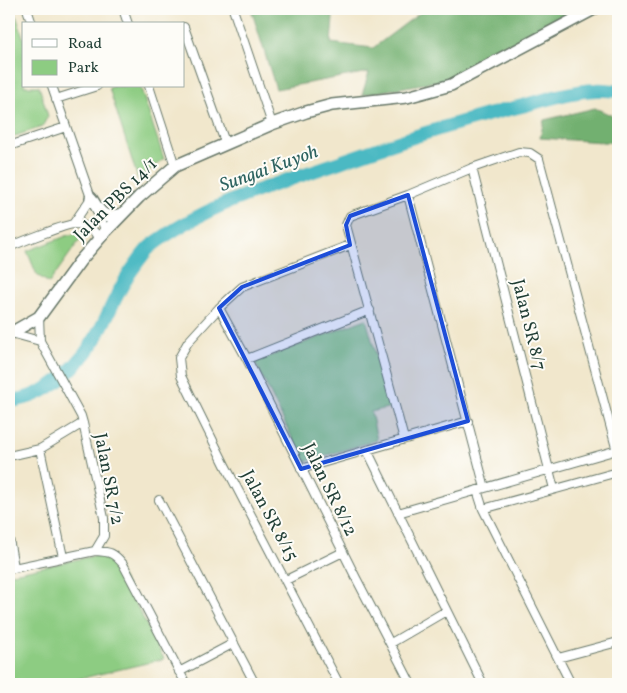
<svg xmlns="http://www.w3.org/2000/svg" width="627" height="693" viewBox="0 0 627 693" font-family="Vollkorn,serif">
  <rect width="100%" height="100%" fill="#fdfcf7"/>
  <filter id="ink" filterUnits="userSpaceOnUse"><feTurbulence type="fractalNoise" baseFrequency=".02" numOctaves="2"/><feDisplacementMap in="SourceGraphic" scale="10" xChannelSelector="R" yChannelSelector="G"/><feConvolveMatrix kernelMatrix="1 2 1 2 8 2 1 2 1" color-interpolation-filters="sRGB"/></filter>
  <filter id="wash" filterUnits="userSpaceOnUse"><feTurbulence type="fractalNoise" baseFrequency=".0096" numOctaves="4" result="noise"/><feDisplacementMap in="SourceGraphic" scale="20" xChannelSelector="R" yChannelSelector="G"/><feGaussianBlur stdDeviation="1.12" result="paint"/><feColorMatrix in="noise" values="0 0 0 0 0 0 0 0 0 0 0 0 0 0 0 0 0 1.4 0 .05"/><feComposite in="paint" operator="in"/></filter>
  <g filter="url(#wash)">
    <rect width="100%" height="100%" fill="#f1e7cc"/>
    <path fill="#8dcc82" stroke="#56845b" d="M9,9H14L24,40V86H39L48,116L42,127L9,138Z
      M114,86H140L164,159L138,179L109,88Z
      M86,231L49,283L37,275L27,251L69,235Z
      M366,319L391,407L371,412L377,440L304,462L255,362Z
      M98,555L113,559L164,659L57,684H9V574Z"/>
    <path fill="#72b070" stroke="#487652" d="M251,9H331L333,18L331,43L373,48L425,9H581L449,79L362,95L369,72L276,89Z
      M595,108L618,118V143L540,138L544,120Z"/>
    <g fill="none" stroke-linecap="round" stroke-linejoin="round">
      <path stroke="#4bb9c3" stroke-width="14" d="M9,401C50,398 85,361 102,326C114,302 122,282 139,260C143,255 146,250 151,246C208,202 282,183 348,159C405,139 463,120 522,106C545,100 571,91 596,90C603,89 611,91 618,91"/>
    </g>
  </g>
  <g filter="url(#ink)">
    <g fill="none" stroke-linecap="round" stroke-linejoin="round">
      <defs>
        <path id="street" d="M27,9L32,24
          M123,9L128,24
          M233,9L272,124
          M184,27L226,145
          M52,86L91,198L106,231
          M149,86L175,166
          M56,99L97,86
          M9,146L66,127
          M472,168L554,489
          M408,195L485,488
          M73,224L91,198
          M9,247C21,242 66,224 75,224C87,225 96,228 98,241
          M219,308L247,359L356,578L411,684
          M39,317L40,341L81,416L83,423L104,518V536L95,551
          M11,333L40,341
          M247,359L370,310
          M404,439L346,225L350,216L408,195L472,168L519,152L530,153L539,159L618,455
          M40,449L63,557
          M367,450L483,684
          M9,456L40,449L83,423
          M301,469L468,421
          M477,490L483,509L571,684
          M159,500L255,684
          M483,509L618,472
          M398,513L617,450
          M9,539L14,567
          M9,569L95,551C110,552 113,552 123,564L186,684
          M286,580L343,552
          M391,643L446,611
          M558,658L618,642
          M179,672L234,643
          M85,684L100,681L102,684
          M339,684L225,465L181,376L179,358L188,342L219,308L242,287L350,245"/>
        <path id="secondary" d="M91,198C100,213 104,220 122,214
          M9,334L39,317L80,261L106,231L139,197L175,166L272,124L306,112L332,105L407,97L451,85L594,9"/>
      </defs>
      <use href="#street" stroke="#687869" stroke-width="10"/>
      <use href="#secondary" stroke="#687869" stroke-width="14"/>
      <use href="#street" stroke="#fff" stroke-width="8"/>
      <use href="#secondary" stroke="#fff" stroke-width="11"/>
    </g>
  </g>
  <path fill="#1d4ed8" fill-opacity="0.2" stroke="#1d4ed8" stroke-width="4" stroke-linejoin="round" d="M408,195L468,421L301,469L219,308L242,287L350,245L346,225L350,216Z"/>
  <g text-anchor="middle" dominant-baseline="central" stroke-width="4" stroke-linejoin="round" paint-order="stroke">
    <g font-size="18" fill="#1f3d34" stroke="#fdfcf7">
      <text transform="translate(116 200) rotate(-45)">Jalan PBS 14/1</text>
      <text transform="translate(528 325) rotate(76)">Jalan SR 8/7</text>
      <text transform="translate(108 479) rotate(79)">Jalan SR 7/2</text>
      <text transform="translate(329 490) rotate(64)">Jalan SR 8/12</text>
      <text transform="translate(269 516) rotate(62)">Jalan SR 8/15</text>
    </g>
    <g font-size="19" font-style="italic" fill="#2c625f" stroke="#fdfcf7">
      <text transform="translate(269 169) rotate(-20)">Sungai Kuyoh</text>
    </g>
  </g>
  <rect width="627" height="693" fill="none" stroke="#fdfcf7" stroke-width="30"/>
  <rect x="22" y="22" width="162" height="65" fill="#fdfcf7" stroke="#a4b0a9"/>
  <rect x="32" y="39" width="25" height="8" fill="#ffffff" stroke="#a4b0a9"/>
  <text x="68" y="48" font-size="15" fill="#1f3d34">Road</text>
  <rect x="32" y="60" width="25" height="15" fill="#8dcc82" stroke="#a4b0a9"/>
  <text x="68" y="72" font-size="15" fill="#1f3d34">Park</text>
</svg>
